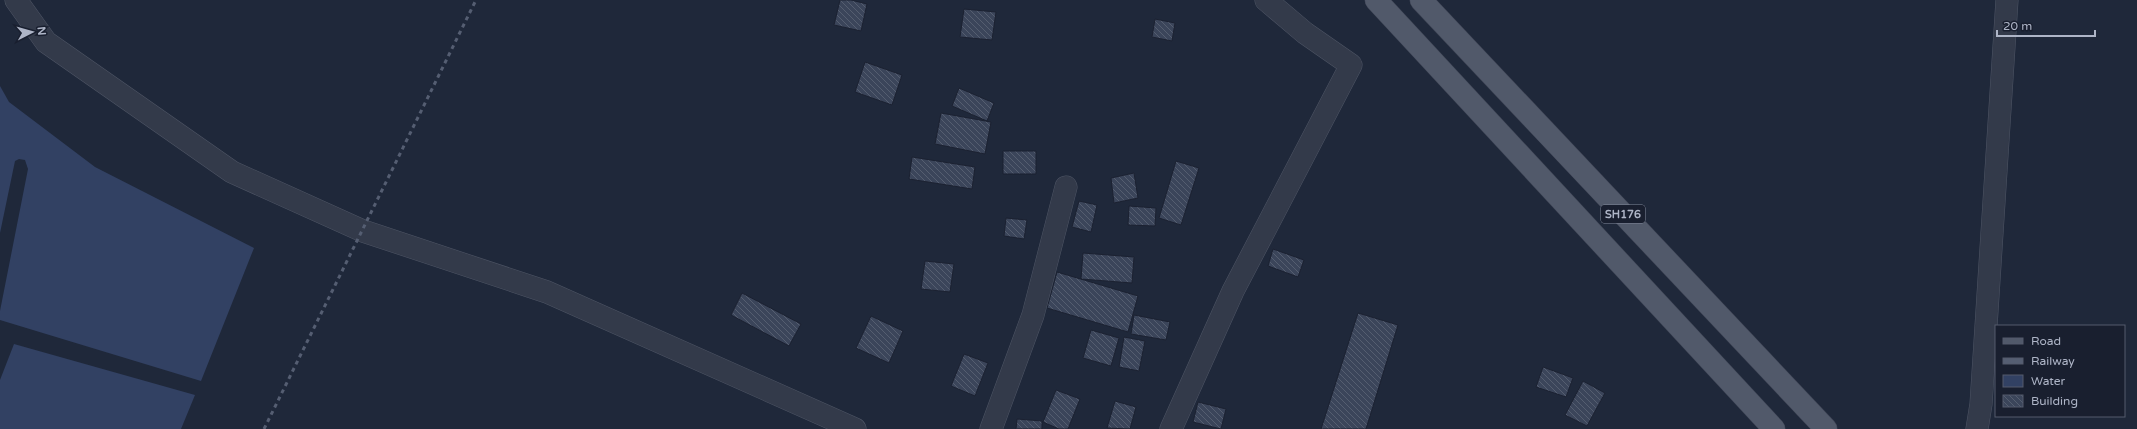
<svg xmlns="http://www.w3.org/2000/svg" width="2137" height="429" viewBox="0 0 2137 429" font-family="'Varela Round',sans-serif">
  <defs>
    <pattern id="building-back-hatch" width="6" height="6" patternUnits="userSpaceOnUse"><rect width="6" height="6" fill="#3b455a"/><path d="M-1 5l2 2M0 0l6 6M5-1l2 2" fill="none" stroke="#555e70"/></pattern>
  </defs>
  <rect width="100%" height="100%" fill="#1f283a"/>
  <path fill="#324163" d="M0,86L9,102L95,167L254,248L201,381L0,320V311L28,169L25,160L19,159L15,161L0,233Z
    M14,344L195,395L181,429H0V380Z"/>
  <path fill="url(#building-back-hatch)" stroke="#1b2131" d="M840,0H851L867,4L861,31L834,25Z
    M964,9L996,12L992,40L960,37Z
    M1155,19L1175,23L1172,41L1152,37Z
    M865,62L902,75L892,105L855,92Z
    M959,88L994,103L987,121L952,106Z
    M941,113L991,122L985,154L935,144Z
    M1003,151H1036V174H1003Z
    M912,157L975,167L972,189L909,179Z
    M1176,161L1199,168L1181,225L1159,218Z
    M1134,173L1138,198L1114,203L1111,178Z
    M1079,201L1097,205L1091,232L1072,227Z
    M1129,206L1156,208L1155,226L1128,225Z
    M1006,218L1027,220L1024,239L1004,236Z
    M1273,249L1304,260L1298,277L1268,266Z
    M1083,253L1134,257L1132,283L1081,279Z
    M925,261L954,264L950,292L921,289Z
    M1057,272L1138,296L1128,332L1047,308Z
    M742,293L801,324L789,346L731,315Z
    M1358,313L1398,325L1366,429H1321Z
    M1134,315L1170,322L1166,340L1131,334Z
    M871,316L903,331L889,363L856,348Z
    M1091,330L1119,338L1111,366L1083,358Z
    M1124,337L1145,341L1139,371L1119,367Z
    M964,354L988,363L975,396L951,386Z
    M1543,367L1573,378L1566,397L1536,387Z
    M1583,381L1605,393L1587,426L1565,415Z
    M1056,390L1080,399L1068,429H1059L1043,422Z
    M1115,401L1136,407L1130,429L1107,428Z
    M1198,402L1226,409L1221,429L1193,422Z
    M1017,419L1042,421V429H1016Z"/>
  <g fill="none" stroke-linecap="round" stroke-linejoin="round">
    <defs>
      <path id="street" d="M16,0L46,42L232,172L363,231L547,292L855,429
        M991,429L1033,315L1066,187
        M1171,429L1233,291L1351,65L1305,33L1266,0
        M1977,429L1981,404L2007,0"/>
      <path id="primary" d="M1376,0L1774,429
        M1421,0L1826,429"/>
    </defs>
    <use href="#street" stroke="#4e5565" stroke-width="23"/>
    <use href="#primary" stroke="#3d4354" stroke-width="23"/>
    <use href="#street" stroke="#333a4a" stroke-width="22"/>
    <use href="#primary" stroke="#51596a" stroke-width="22"/>
    <path stroke="#555e72" stroke-width="3" stroke-dasharray="4 4" stroke-linecap="butt" d="M264,429L476,0"/>
  </g>
  <g text-anchor="middle" dominant-baseline="central" stroke-width="3.5" stroke-linejoin="round" paint-order="stroke">
    <rect fill="#191f2f" stroke="#818899" stroke-width="1" x="1601" y="205" width="44" height="18" rx="3"/>
    <g font-size="11" font-weight="bold" fill="#aeb5c7">
      <text x="1623" y="214">SH176</text>
    </g>
  </g>
  <rect x="1995" y="325" width="130" height="92" fill="#191f2f" stroke="#555b6c"/>
  <rect x="2003" y="338" width="20" height="6" fill="#51596a" stroke="#555b6c"/>
  <text x="2031" y="345" font-size="12" fill="#aeb5c7">Road</text>
  <rect x="2003" y="358" width="20" height="6" fill="#555e72" stroke="#555b6c"/>
  <text x="2031" y="365" font-size="12" fill="#aeb5c7">Railway</text>
  <rect x="2003" y="375" width="20" height="12" fill="#324163" stroke="#555b6c"/>
  <text x="2031" y="385" font-size="12" fill="#aeb5c7">Water</text>
  <rect x="2003" y="395" width="20" height="12" fill="url(#building-back-hatch)" stroke="#555b6c"/>
  <text x="2031" y="405" font-size="12" fill="#aeb5c7">Building</text>
  <g transform="translate(32 32) rotate(84)" stroke="#191f2f" stroke-width="3" paint-order="stroke">
  <path d="M0-3L7 15L0 10L-7 15Z" fill="#aeb5c7"/>
  <text y="-6" font-size="11" font-weight="bold" text-anchor="middle" fill="#aeb5c7">N</text>
  </g>
  <path d="M1997 30v6h98v-6" fill="none" stroke="#aeb5c7" stroke-width="2"/>
  <text x="2003" y="30" font-size="12" fill="#aeb5c7" stroke="#191f2f" stroke-width="3" paint-order="stroke">20 m</text>
</svg>
